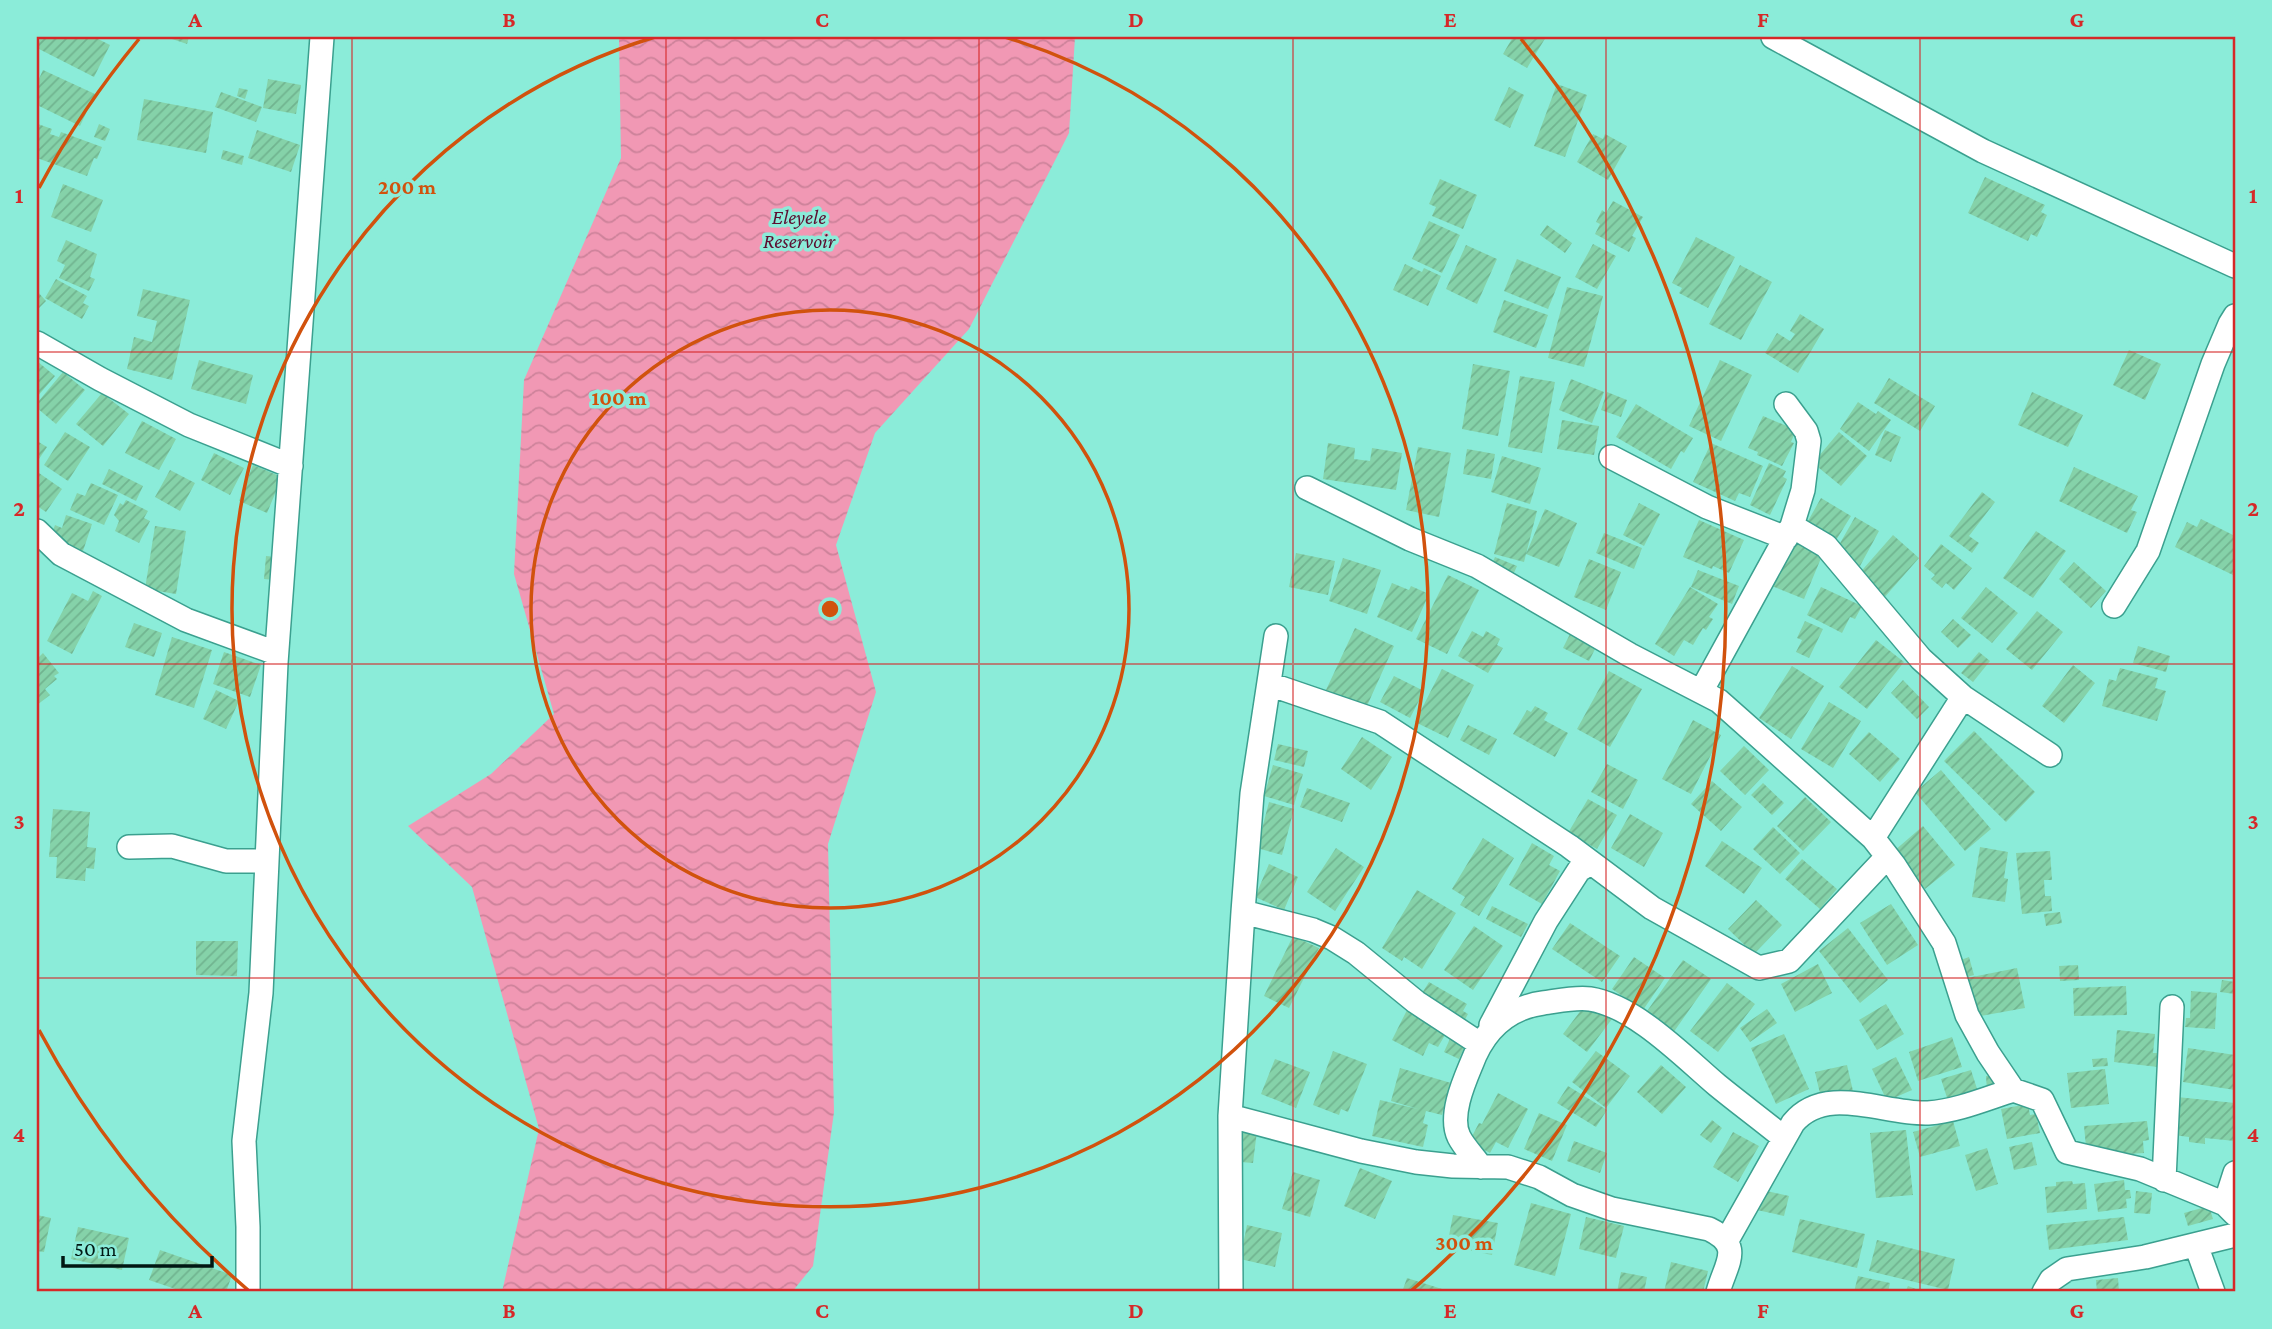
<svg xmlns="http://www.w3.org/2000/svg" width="2272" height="1329" viewBox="0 0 2272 1329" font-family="'Crimson Pro',serif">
  <defs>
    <pattern id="water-waves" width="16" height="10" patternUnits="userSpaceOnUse" patternTransform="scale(1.75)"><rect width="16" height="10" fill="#f198b4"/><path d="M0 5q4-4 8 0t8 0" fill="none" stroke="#cd829a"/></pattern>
    <pattern id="building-hatch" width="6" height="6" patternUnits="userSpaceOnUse" patternTransform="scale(1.75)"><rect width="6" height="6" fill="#85d2a9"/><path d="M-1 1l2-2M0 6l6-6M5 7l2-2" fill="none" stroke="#71b490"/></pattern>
  </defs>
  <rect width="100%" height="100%" fill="#8becd9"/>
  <path fill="url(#water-waves)" d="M619,37H1075L1069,133L969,329L875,433L836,545L876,692L828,844L834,1112L813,1266L792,1292H502L539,1129L472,887L408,826L491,774L554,714L514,574L524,380L621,158Z"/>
  <path fill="url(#building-hatch)" d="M41,37H94L110,45L94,77L37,48Z
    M166,37H189L187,44Z
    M1513,37H1546L1527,68L1503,54Z
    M43,70L95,94L80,126L37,105V83Z
    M268,79L301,85L296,114L263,108Z
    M1557,84L1587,95L1565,157L1534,146Z
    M1509,87L1524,95L1510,128L1494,120Z
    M239,88L248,90L245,99L237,96Z
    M221,92L262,107L256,122L215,107Z
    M144,99L213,112L206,153L137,140Z
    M38,124L52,129L50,134L59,137L61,132L102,147L97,159L94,158L87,176L37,158Z
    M99,124L110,129L105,141L94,137Z
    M257,130L300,145L291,172L248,158Z
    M1593,134L1603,139L1605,134L1627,146L1608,180L1577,162Z
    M223,150L244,156L242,165L221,159Z
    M1985,177L2045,205L2041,212L2047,215L2037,237L2031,234L2028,241L1968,213Z
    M1440,179L1477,195L1463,229L1432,216L1436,207L1429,204Z
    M63,184L103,200L91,232L51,217Z
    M1613,201L1643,217L1632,236L1636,238L1629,252L1595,234L1600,224L1596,222L1602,210L1606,213Z
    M1429,221L1460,235L1442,273L1412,259Z
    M1547,225L1572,243L1565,253L1540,235Z
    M1696,237L1735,257L1708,308L1679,293L1682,288L1672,283Z
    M66,240L97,254L90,277L95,279L89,291L59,278L65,265L57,261Z
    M1593,244L1616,256L1597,289L1575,277Z
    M1466,245L1497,259L1477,304L1446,289Z
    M1517,259L1561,277L1548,309L1504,291Z
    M1405,264L1422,272L1424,268L1441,276L1428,306L1393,290Z
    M1740,265L1772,282L1741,340L1709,324Z
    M56,279L87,296L83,303L89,306L82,319L45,298Z
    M1567,287L1603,296L1584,367L1548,358Z
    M143,289L190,300L172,380L127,369L134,337L152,342L157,321L137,316Z
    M37,291L46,301L37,310Z
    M1504,300L1548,315L1536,348L1493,332Z
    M1800,314L1824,329L1798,373L1765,353L1777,333L1790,341L1795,334L1790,331Z
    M2129,350L2161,364L2145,400L2113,385Z
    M199,360L253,375L246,404L191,389Z
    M1720,360L1752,375L1721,441L1689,426Z
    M37,361L55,376L37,397Z
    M1473,364L1510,371L1498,436L1462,429Z
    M63,372L85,390L56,424L37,408V403Z
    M1520,376L1555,382L1542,453L1508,447Z
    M1889,378L1935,406L1920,431L1874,403Z
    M1571,379L1604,392L1592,423L1559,410Z
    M1607,392L1627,400L1621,417L1601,410Z
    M2032,392L2083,415L2068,447L2018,425Z
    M102,393L129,414L103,446L76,424Z
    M1858,402L1876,414L1878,411L1891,420L1869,451L1840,429Z
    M1636,404L1693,438L1684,453L1681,451L1671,469L1616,437Z
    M1763,416L1796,430L1791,442L1794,443L1782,466L1757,455L1758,452L1748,448Z
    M1562,420L1599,426L1594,455L1557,449Z
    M142,421L176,439L159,470L125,453Z
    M1885,430L1901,437L1891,462L1875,455Z
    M65,432L90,447L68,481L44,465Z
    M1839,432L1867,456L1841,486L1813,463Z
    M37,441L47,447L37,462Z
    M1328,443L1355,448L1354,459L1370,461L1372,448L1402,453L1396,490L1323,479Z
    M1711,443L1763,466L1750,497L1739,493L1735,501L1693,482Z
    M1418,447L1451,453L1439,517L1406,510Z
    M1467,449L1495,454L1491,479L1463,474Z
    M214,453L244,468L230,495L201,480Z
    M1502,456L1541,468L1530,504L1491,492Z
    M1769,463L1786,471L1783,477L1787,479L1770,515L1750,505Z
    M253,465L282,477L267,513L239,501Z
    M2074,467L2138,496L2131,510L2137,512L2127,533L2059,501Z
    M109,469L143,486L136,501L102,484Z
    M170,470L195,483L180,511L155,497Z
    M39,473L62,489L46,512L37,506V477Z
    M91,483L118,495L104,525L70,510L77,493L85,496Z
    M1982,492L1995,502L1969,536L1979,543L1972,553L1949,536Z
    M1821,498L1851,516L1833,545L1804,528Z
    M126,500L148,511L144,518L150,521L139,543L115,531L119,521L114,515L120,503L123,505Z
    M1507,503L1537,511L1524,562L1494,554Z
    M1639,503L1660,514L1644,546L1623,535Z
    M1545,509L1577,523L1559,567L1526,554Z
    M66,515L92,524L82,554L49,542L55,525L62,528Z
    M1855,517L1879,531L1860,566L1835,552Z
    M2201,519L2235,536V571L2233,575L2175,547L2187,522L2197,527Z
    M1699,520L1744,540L1729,573L1713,566L1712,569L1683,557Z
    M155,526L186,531L176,594L145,589Z
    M2036,531L2066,551L2033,598L2003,578Z
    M1604,533L1642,548L1634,569L1596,553Z
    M1893,535L1919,558L1883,599L1857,576Z
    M1792,538L1824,551L1804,599L1772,586Z
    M1941,544L1972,568L1954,590L1946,583L1942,588L1931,579L1935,575L1924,566Z
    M1296,553L1335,561L1328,595L1289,587Z
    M266,556L276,557L274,580L264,579Z
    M1495,557L1517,566L1513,575L1491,566Z
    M1343,558L1381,570L1367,614L1329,601Z
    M1589,559L1621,572L1606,610L1574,597Z
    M2074,562L2106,591L2091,608L2059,579Z
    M1698,570L1739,586L1732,604L1691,587Z
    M1448,575L1479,590L1447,654L1416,639Z
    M1392,583L1409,590L1411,586L1429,594L1412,632L1377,617Z
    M1690,587L1718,604L1709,617L1713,619L1706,630L1703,628L1693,645L1684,640L1674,656L1655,644Z
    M1821,587L1862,606L1855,619L1850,617L1842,633L1807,615Z
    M1986,587L2018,613L1992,643L1961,618Z
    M93,591L102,596L72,654L47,641L72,593L88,601Z
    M2037,611L2063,632L2032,670L2006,649Z
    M1953,619L1971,635L1958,648L1941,632Z
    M1805,621L1823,629L1809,658L1796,652L1802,640L1797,638Z
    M134,623L162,633L154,657L125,647Z
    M1355,628L1394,646L1366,708L1326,690Z
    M1472,631L1483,637L1486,631L1500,639L1497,645L1503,648L1488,673L1458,656Z
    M1571,632L1597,645L1589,661L1563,648Z
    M172,637L212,650L194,708L155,695Z
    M1876,640L1904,662L1867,709L1839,687Z
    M2138,646L2170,656L2166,672L2133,663Z
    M224,652L261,665L250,697L213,684Z
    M1979,652L1990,661L1973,682L1961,673Z
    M43,653L59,673L54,676L57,679L45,689L50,695L37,705V654L39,657Z
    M2073,665L2095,683L2064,723L2042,706Z
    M1792,666L1824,686L1791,739L1759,718Z
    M2120,668L2158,678L2155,688L2166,691L2157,721L2102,706L2109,679L2116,681Z
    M1442,669L1474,685L1448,738L1415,722Z
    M1609,671L1642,689L1610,747L1577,729Z
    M1394,676L1424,691L1410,718L1380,702Z
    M1903,680L1929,707L1917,719L1891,693Z
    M216,690L239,701L226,729L203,719Z
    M1829,702L1861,721L1833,768L1801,749Z
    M1535,706L1548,713L1544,720L1568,733L1555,757L1513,734L1527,710L1531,712Z
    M1693,720L1721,735L1691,794L1662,779Z
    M1468,725L1497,739L1489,755L1460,740Z
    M1974,731L2035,792L2006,822L1944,761Z
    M1869,732L1900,759L1880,782L1849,754Z
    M1362,737L1392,757L1371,790L1341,769Z
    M1278,744L1308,751L1304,767L1274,760Z
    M1744,746L1769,770L1745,795L1720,771Z
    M1607,764L1638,780L1623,809L1591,792Z
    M1273,765L1303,774L1294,805L1264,796Z
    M1941,770L1991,829L1965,851L1915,792Z
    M1712,781L1742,807L1721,831L1691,804Z
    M1763,783L1784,803L1772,815L1751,795Z
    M1307,788L1350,803L1342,822L1300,807Z
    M1805,797L1831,822L1803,851L1777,826Z
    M1588,799L1617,815L1597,849L1568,833Z
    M1269,802L1294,809L1282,855L1257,848Z
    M53,809L90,812L87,847L96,848L94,869L86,868L85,881L56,878L57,857H49Z
    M1630,814L1663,833L1644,867L1611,848Z
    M1923,826L1955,865L1925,889L1894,851Z
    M1773,827L1800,853L1780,874L1753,849Z
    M1483,838L1514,858L1479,916L1460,905L1465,897L1452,889Z
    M1722,841L1762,868L1744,894L1705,866Z
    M1532,843L1554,856L1549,865L1560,871L1542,904L1509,885Z
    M1980,847L2008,852L2004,878L2008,879L2005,902L1972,897Z
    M1336,848L1364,867L1335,911L1307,892Z
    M2050,851L2052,880H2044L2045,896H2051L2052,911L2022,914L2016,853Z
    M1802,859L1837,889L1820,909L1785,879Z
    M1269,864L1298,877L1284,910L1255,897Z
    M1417,890L1456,913L1422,969L1404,957L1402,961L1382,948Z
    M1756,900L1782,925L1754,954L1728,929Z
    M1891,904L1918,945L1887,965L1860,923Z
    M1492,906L1528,924L1521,937L1486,919Z
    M2060,912L2062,923L2046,926L2044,914Z
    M1570,923L1620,956L1602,982L1552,949Z
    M1474,926L1503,946L1473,990L1444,970Z
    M1848,928L1888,980L1860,1003L1819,951Z
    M1293,936L1319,948L1289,1008L1264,996Z
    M196,941H238L237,976L196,975Z
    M1634,957L1665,978L1643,1010L1612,989Z
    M1969,957L1974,975L1963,978L1958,961Z
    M1683,960L1711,979L1673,1033L1645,1014Z
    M1818,964L1832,993L1795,1012L1781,984Z
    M2078,965L2079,980L2060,981L2059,966Z
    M2017,968L2025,1008L1975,1017L1967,978Z
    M2222,980L2235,982V994L2220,992Z
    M1429,982L1467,1004L1463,1011L1468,1014L1461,1027L1417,1001Z
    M1727,983L1755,1004L1718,1052L1690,1031Z
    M2126,986L2127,1015L2074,1016L2073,988Z
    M2191,991L2217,993L2215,1029L2185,1027L2186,1018H2190Z
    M1588,1001L1612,1019L1587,1052L1563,1034Z
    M1886,1004L1904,1034L1877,1050L1859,1020Z
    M1408,1008L1440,1025L1437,1031L1445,1035L1438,1047L1429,1043L1423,1056L1392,1040Z
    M1767,1009L1777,1023L1750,1042L1740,1028Z
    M2117,1030L2155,1034L2153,1053H2159L2158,1067L2114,1062Z
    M1453,1032L1468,1039L1459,1059L1444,1052Z
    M1784,1034L1809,1089L1776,1104L1751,1048Z
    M1952,1037L1962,1067L1918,1081L1909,1052Z
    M2188,1048L2235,1055V1090L2183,1082Z
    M1333,1051L1367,1064L1348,1112L1341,1109L1339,1115L1313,1105Z
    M1596,1051L1630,1076L1606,1108L1572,1082Z
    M1896,1057L1912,1090L1887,1101L1872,1069Z
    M2107,1058L2108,1066L2093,1067L2092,1059Z
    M1275,1059L1310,1072L1296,1108L1261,1094Z
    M1661,1065L1686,1087L1662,1114L1637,1092Z
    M1847,1065L1853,1091L1821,1098L1815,1072Z
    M1400,1068L1451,1083L1442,1115L1426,1111L1423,1123L1428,1125L1423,1147L1372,1136L1380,1100L1418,1109L1391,1101Z
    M2105,1069L2109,1104L2071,1108L2067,1073Z
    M1971,1070L1979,1095L1949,1104L1941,1079Z
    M2002,1075L2003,1090L1987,1091L1986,1076Z
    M1568,1086L1607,1110L1596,1127L1557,1103Z
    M1498,1093L1528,1109L1508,1148L1496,1142L1490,1153L1469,1142L1479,1123L1482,1124Z
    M2177,1097L2235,1103V1141L2205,1138V1144L2189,1142V1137L2173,1135Z
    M2028,1104L2030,1115L2036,1114L2040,1133L2007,1139L2001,1109Z
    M1539,1113L1567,1125L1552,1161L1524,1149Z
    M1712,1120L1722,1128L1711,1143L1700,1135Z
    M1953,1121L1960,1146L1920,1157L1913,1132Z
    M2147,1121L2149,1140L2143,1141L2144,1153L2087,1157L2084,1126Z
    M1243,1130L1257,1131L1253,1163L1240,1162Z
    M1906,1130L1913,1195L1876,1198L1870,1133Z
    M1733,1132L1759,1146L1738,1182L1713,1167Z
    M1574,1141L1607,1153L1600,1173L1567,1161Z
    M2032,1142L2037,1165L2014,1170L2009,1147Z
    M1987,1148L1998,1184L1976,1191L1965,1155Z
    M1360,1168L1392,1181L1375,1219L1344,1206Z
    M1293,1172L1320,1180L1310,1217L1282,1209Z
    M2124,1180L2125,1190H2130L2131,1198L2126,1199L2127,1208L2098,1212L2094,1184Z
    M2072,1181L2073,1184L2085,1183L2087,1209L2047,1213L2045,1187L2056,1186V1182Z
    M1762,1190L1789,1196L1784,1216L1757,1210Z
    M2136,1191L2152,1193L2150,1214L2134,1213Z
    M1531,1203L1571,1214L1555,1276L1514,1265Z
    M2209,1206L2213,1219L2188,1226L2184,1213Z
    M37,1215L51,1218L44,1252L37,1251Z
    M1453,1215L1498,1223L1492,1255L1447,1246Z
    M1586,1217L1624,1226L1616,1258L1579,1249Z
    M2124,1217L2128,1240L2049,1250L2046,1225Z
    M1800,1219L1865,1234L1857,1268L1792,1252Z
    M1247,1225L1282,1233L1275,1267L1240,1259Z
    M78,1227L129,1238L122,1270L71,1259Z
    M1877,1240L1955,1259L1948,1290L1869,1271Z
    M160,1250L232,1275L226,1292H184L149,1280Z
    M1671,1262L1708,1271L1703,1292H1664Z
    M1621,1272L1647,1277L1644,1292H1617Z
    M1858,1276L1890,1283L1888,1292H1854Z
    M1407,1278L1442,1289V1292H1402Z
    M2118,1278L2119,1292H2097L2096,1280Z
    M1908,1286L1924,1292H1905Z"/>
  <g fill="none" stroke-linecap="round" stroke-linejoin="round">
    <defs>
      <path id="minor" d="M1773,37L1983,151L2235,266
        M37,343L100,379L189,425L291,466
        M1611,457L1707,507L1786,538
        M1307,488L1410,539L1477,566L1630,655L1719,701L1873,838L1894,865L1944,943L1967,1015L1988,1053L2013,1090L2042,1100L2067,1152L2140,1169L2225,1204L2235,1214
        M1792,526L1826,546L1921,659L1963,697L2050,755
        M37,531L61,554L186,620L276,653
        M2114,606L2148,551L2213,364L2230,324L2235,316
        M1269,684L1380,722L1569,846L1652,908L1759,968L1789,961L1887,857
        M1702,690L1792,526L1803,490L1809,441L1806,431L1786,404
        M1873,838L1963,697
        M129,847L172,846L226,861H267
        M1243,912L1313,930L1332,938L1356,953L1416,1002L1480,1044
        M1491,1025L1546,921L1579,870L1591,863
        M1230,1116L1361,1151L1416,1162L1453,1166L1508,1167L1539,1177L1572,1195L1612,1209L1709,1229C1744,1246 1726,1263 1718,1292
        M1481,1167C1474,1157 1464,1147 1459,1137C1449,1117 1463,1084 1471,1065C1483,1032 1506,1008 1543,1003C1558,1001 1575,997 1590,999C1635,1006 1684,1057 1717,1085C1739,1103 1762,1120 1784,1138
        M2164,1180L2172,1007
        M2225,1204L2235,1173
        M1727,1240L1793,1123C1826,1083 1885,1115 1928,1113C1957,1111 1985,1099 2013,1090
        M2196,1245L2213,1292
        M248,1292V1227L244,1141L261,993L276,663L322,37
        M1231,1292L1230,1116L1243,912L1252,794L1276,636
        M2044,1292L2051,1280L2067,1269L2145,1257L2235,1235"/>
    </defs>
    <use href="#minor" stroke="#3ba08f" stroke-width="26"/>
    <use href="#minor" stroke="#fff" stroke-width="23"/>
  </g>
  <path fill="none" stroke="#d62828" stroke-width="2" stroke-opacity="0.55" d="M352,37V1292M666,37V1292M979,37V1292M1293,37V1292M1606,37V1292M1920,37V1292M37,352H2235M37,664H2235M37,978H2235"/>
  <g fill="none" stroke="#d1520d" stroke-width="3.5">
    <circle cx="830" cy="609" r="299"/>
    <path d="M1005 37A598 598 0 1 1 655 37"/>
    <path d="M248 1290A896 896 0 0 1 39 1030M39 188A896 896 0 0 1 139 39M1521 39A896 896 0 0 1 1412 1290"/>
  </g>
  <g text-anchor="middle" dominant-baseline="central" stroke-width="7" stroke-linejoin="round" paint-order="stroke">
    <g font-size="21" font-style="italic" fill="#5c0e30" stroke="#8becd9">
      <text x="799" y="217">Eleyele<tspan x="799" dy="24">Reservoir</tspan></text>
    </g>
  </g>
  <circle cx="830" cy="609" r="10" fill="#d1520d" stroke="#8becd9" stroke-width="3.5"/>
  <g font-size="21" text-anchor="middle" font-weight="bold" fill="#d1520d" stroke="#8becd9" stroke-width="7" stroke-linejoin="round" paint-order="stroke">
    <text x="407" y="194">200 m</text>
    <text x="619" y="405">100 m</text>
    <text x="1464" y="1250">300 m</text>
  </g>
  <rect width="2272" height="1329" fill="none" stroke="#8becd9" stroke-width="77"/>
  <path d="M63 1256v10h149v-10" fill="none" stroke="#001712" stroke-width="3.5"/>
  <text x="74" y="1256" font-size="21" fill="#001712" stroke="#8becd9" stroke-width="5" paint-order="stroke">50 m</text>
  <rect x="38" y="38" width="2196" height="1252" fill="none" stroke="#d62828" stroke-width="2.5"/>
  <g font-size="23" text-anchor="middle" font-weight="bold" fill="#d62828">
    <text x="195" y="27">A</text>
    <text x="509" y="27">B</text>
    <text x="822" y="27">C</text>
    <text x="1136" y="27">D</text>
    <text x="1450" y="27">E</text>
    <text x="1763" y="27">F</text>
    <text x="2077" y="27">G</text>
    <text x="19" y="203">1</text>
    <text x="2253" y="203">1</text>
    <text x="19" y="516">2</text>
    <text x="2253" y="516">2</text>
    <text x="19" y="829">3</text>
    <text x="2253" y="829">3</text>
    <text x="19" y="1142">4</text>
    <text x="2253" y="1142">4</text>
    <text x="195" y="1318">A</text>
    <text x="509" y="1318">B</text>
    <text x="822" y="1318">C</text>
    <text x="1136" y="1318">D</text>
    <text x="1450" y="1318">E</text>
    <text x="1763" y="1318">F</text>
    <text x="2077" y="1318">G</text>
  </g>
</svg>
